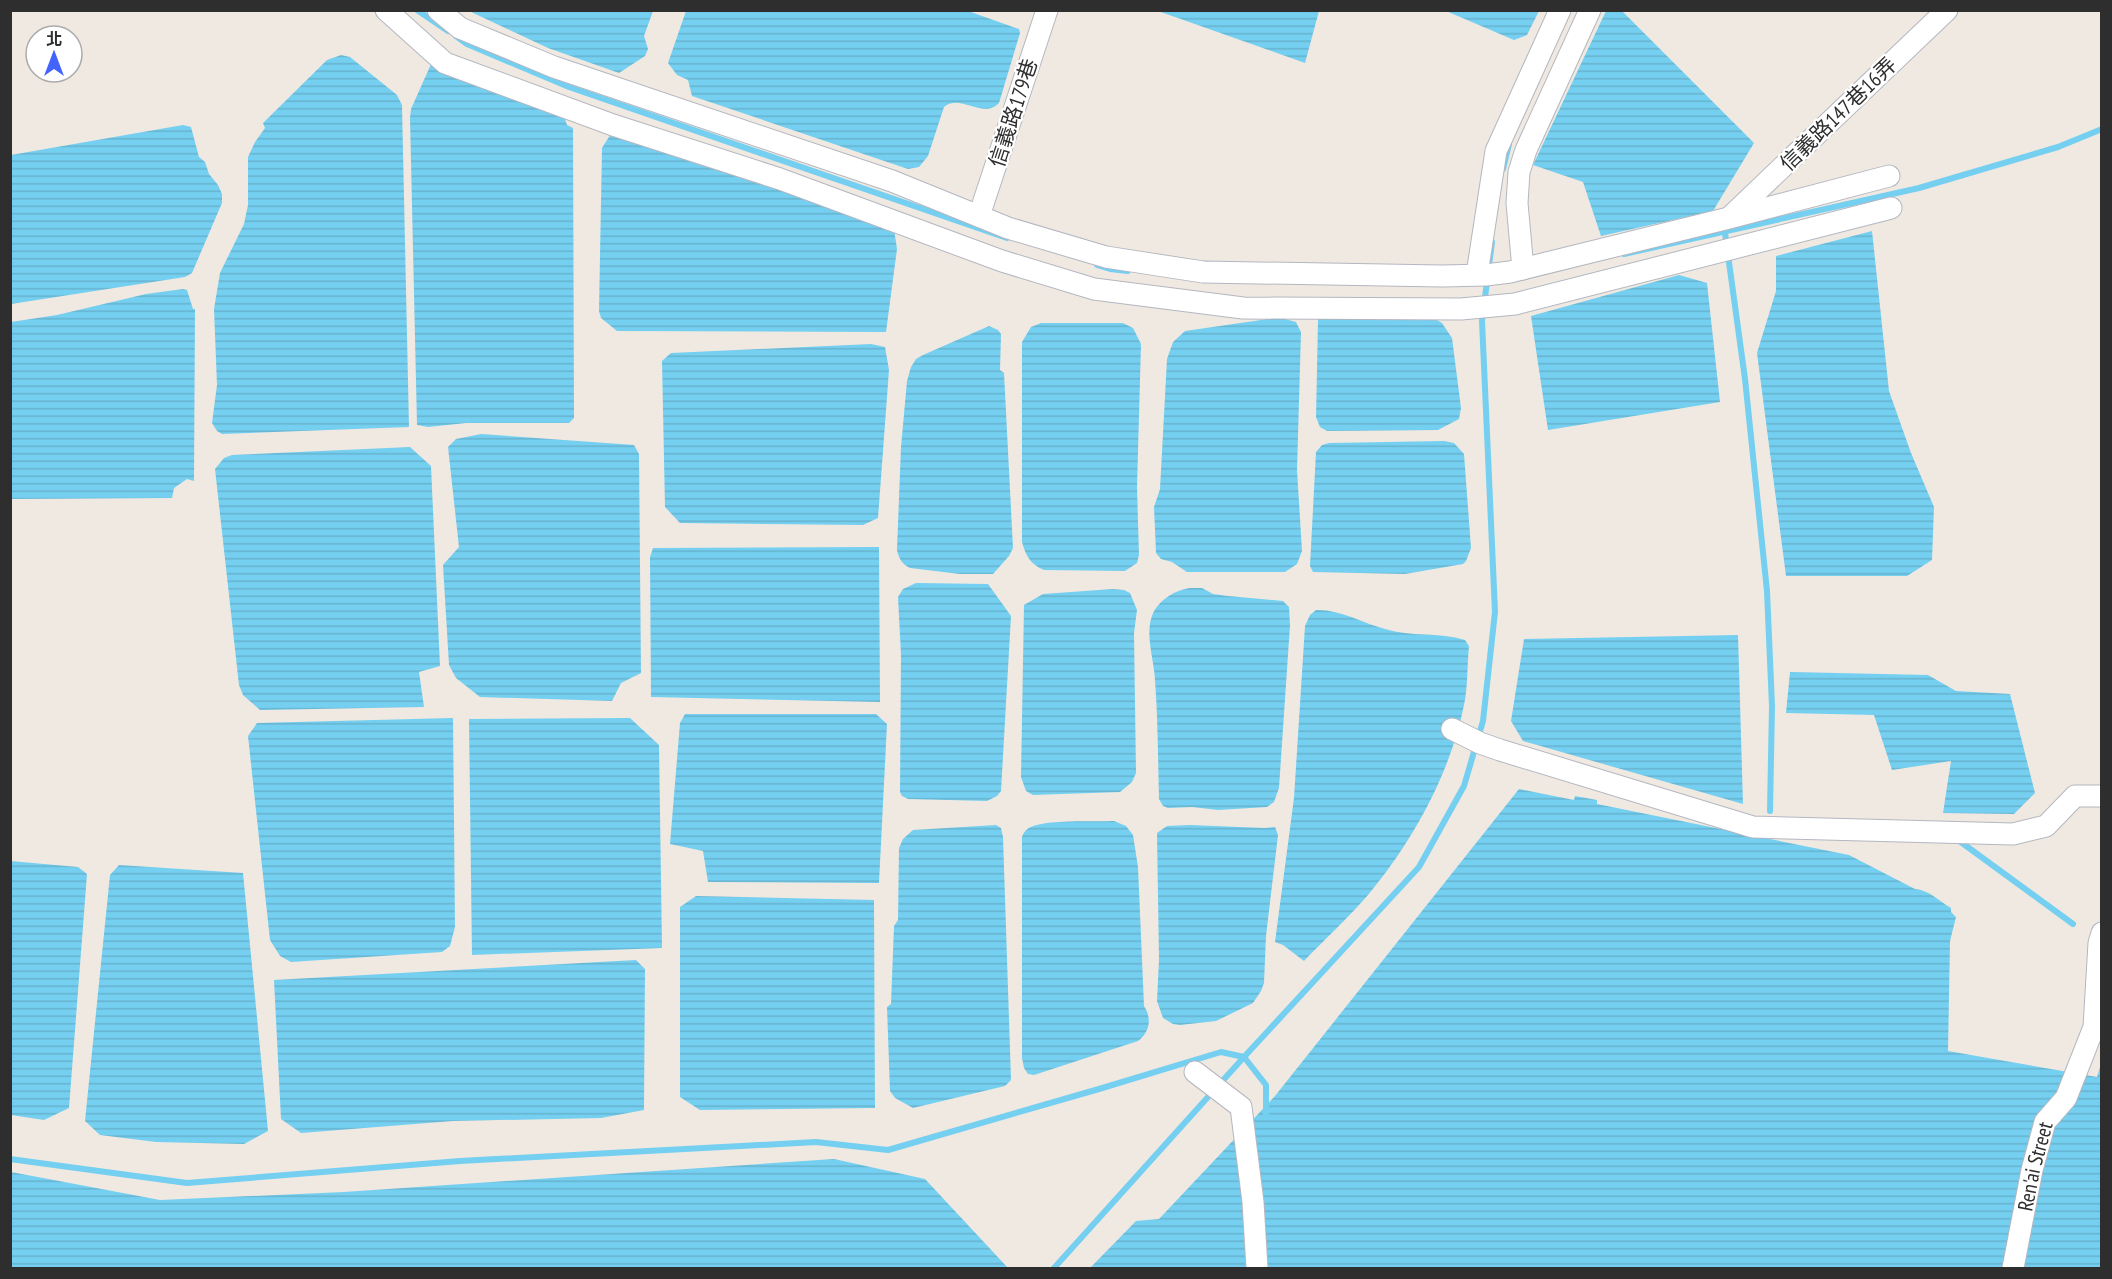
<svg xmlns="http://www.w3.org/2000/svg" width="2112" height="1279" viewBox="0 0 2112 1279" font-family="'PT Sans Narrow','Noto Sans TC',sans-serif">
  <defs>
    <pattern id="water-rules" width="6" height="5" patternUnits="userSpaceOnUse" patternTransform="scale(1.5)"><rect width="6" height="5" fill="#75cff0"/><path d="M0 2.5h6" fill="none" stroke="#66b2ce"/></pattern>
  </defs>
  <rect width="100%" height="100%" fill="#efe9e1"/>
  <path fill="url(#water-rules)" d="M469,11H653L644,36L648,49L645,56L619,73L548,48Z
    M686,11H968L1019,29L1020,33L999,103C983,120 960,93 944,107L928,156L919,167L908,169L692,96L688,80L677,75L668,63Z
    M1158,11H1319L1305,63Z
    M1446,11H1539L1527,35L1514,40Z
    M1606,11H1622L1754,143L1713,211L1601,236L1583,182L1533,165Z
    M341,55L350,57L397,95L402,105L409,427L222,434L217,431L212,423L217,385L214,309L220,273L244,224L248,205V157L255,142L265,128L263,123L327,60Z
    M432,62L561,108L567,125L573,128L574,418L569,423H466L428,427L417,425L410,118L411,109Z
    M183,125L191,127L199,157L205,162L209,174L218,185L222,194V203L192,273L185,277L11,304V155Z
    M612,132L894,229L897,249L886,332L617,331L601,318L599,311L602,148Z
    M1872,231L1889,391L1911,453L1934,507L1932,560L1907,576H1786L1757,353L1776,291V256Z
    M1679,275L1707,283L1720,402L1548,430L1531,316Z
    M183,289L187,290L193,309H195L194,481L187,479L174,488L172,498L11,499V322L57,315L146,294Z
    M1320,314L1432,317L1442,323L1452,338L1461,408L1459,419L1438,430L1327,431L1320,427L1316,417L1318,320Z
    M1268,319H1285L1296,322L1301,332L1297,470L1302,551L1297,564L1285,572H1187L1172,562L1161,559L1156,553L1154,507L1160,489L1167,359L1173,342L1185,331Z
    M1041,323H1123L1133,328L1141,344L1137,487L1139,555L1137,563L1125,571L1044,570C1030,564 1026,556 1022,542V342L1031,327Z
    M989,326L998,330L1001,334L1000,370L1004,373L1013,548L1009,556L993,574H960L910,568C902,564 899,559 897,550L901,447L907,381L911,367L916,359L923,355Z
    M871,344L885,347L889,370L878,518L863,525L680,523L665,507L662,361L671,353Z
    M481,434L634,445L639,454L641,673L621,683L612,701L480,697L456,678L449,665L443,565L459,547L448,447L456,439Z
    M1444,441L1454,443L1464,454L1471,548L1466,561L1463,564L1405,574L1313,572L1310,566L1316,452L1322,445L1329,443Z
    M410,447L431,466L440,666L419,672L424,707L260,710L243,695L239,685L215,469L224,458L232,455Z
    M879,547L880,702L651,697L650,557L653,548Z
    M916,583L988,584L1011,616L1001,791L997,796L987,801L908,799L902,796L900,792L901,655L898,597L903,589Z
    M1191,588H1202L1213,594L1228,596L1283,601L1289,607L1290,625L1279,788L1274,802L1267,807L1218,810L1192,807L1168,808L1163,806L1159,799C1158,760 1158,720 1155,680C1154,660 1145,635 1152,616C1157,601 1176,589 1191,588Z
    M1113,589L1124,590L1130,593L1137,610L1134,633L1136,773L1132,782L1120,792L1033,795L1026,791L1021,777L1024,605L1043,594Z
    M1316,610C1339,609 1363,623 1385,629C1411,637 1439,632 1465,640L1469,646C1467,665 1468,686 1464,705C1450,774 1413,841 1368,895C1348,918 1325,939 1304,961L1283,945L1275,942L1294,798L1305,626L1310,615Z
    M1738,635L1743,804L1523,741L1511,721L1524,639Z
    M1790,672L1928,675L1956,691L2010,694L2035,793L2014,814L1943,813L1951,761L1892,770L1874,715L1786,713Z
    M685,714H876L887,724L879,883L708,882L703,851L670,844L680,723Z
    M453,718L455,927L450,946L442,952L291,962L280,956L270,940L248,736L257,723Z
    M630,718L659,745L662,948L472,955L469,719Z
    M1519,789L1574,800L1575,796L1597,800V804L1849,855L1915,889C1929,890 1939,901 1951,908V912L1956,917L1950,941L1948,1051L2097,1077L2101,1064V1268H1090L1136,1221L1159,1219L1275,1096Z
    M1114,821L1126,826L1133,835L1138,867L1144,1006C1152,1018 1150,1032 1138,1041L1034,1075L1028,1074L1024,1068L1022,1058V837C1024,832 1026,829 1031,827C1049,819 1094,822 1114,821Z
    M996,825L1001,828L1003,837L1011,1080L1005,1086L913,1108L895,1098L890,1091L887,1007L891,1004L894,926L898,920L899,848L903,839L913,830Z
    M1190,825L1265,828L1275,827L1278,835L1266,936L1264,983L1261,991L1253,1003L1216,1021L1180,1025L1173,1024L1163,1018L1157,1001L1159,960L1157,833L1167,826Z
    M10,861L78,867L87,874L69,1108L44,1120L11,1115Z
    M119,865L243,873L268,1131L244,1144L156,1142L100,1135L85,1121L110,875Z
    M696,896L874,900L875,1108L700,1110L680,1097V907Z
    M636,960L645,969L644,1110L601,1118L453,1121L301,1133L281,1119L274,980Z
    M834,1159L925,1179L1008,1268H11V1172L160,1200L344,1192Z"/>
  <g fill="none" stroke-linecap="round" stroke-linejoin="round">
    <path stroke="#75cff0" stroke-width="6" d="M417,10L448,31
      M456,36L467,44L569,87L1007,238
      M1503,169L1509,144
      M1725,233L1745,379L1767,591L1772,706L1770,811
      M1624,254L1919,188L2058,147L2102,129
      M1097,265L1110,269L1128,271
      M1958,840L2073,924
      M10,1159L187,1183L460,1161L816,1142L888,1150L1099,1089L1221,1052L1244,1057L1266,1085V1114
      M1054,1268L1244,1057L1419,867L1464,786L1483,721L1495,612L1482,321L1492,242"/>
    <defs>
      <g id="street">
        <path d="M386,10L445,63L613,125L780,179L1002,261L1094,289L1243,308L1461,309L1515,304L1891,208"/>
        <path d="M438,10L460,28L554,67L892,181L1008,228L1106,257L1203,272L1442,276L1486,275L1510,272L1729,218L1889,176"/>
        <path d="M979,216L1047,10"/>
        <path d="M1730,217L1947,10"/>
        <path d="M1523,269L1517,203L1519,172L1526,150L1590,10"/>
        <path d="M1477,274L1496,151L1560,10"/>
        <path d="M1452,729L1480,743L1500,750L1753,827L2013,834L2046,826L2075,796H2102"/>
        <path d="M1195,1072L1241,1107L1253,1202L1257,1268"/>
        <path id="s1" d="M2013,1268L2032,1170L2045,1122L2066,1098L2094,1027L2099,943L2102,933"/>
      </g>
    </defs>
    <use href="#street" stroke="#b4b7c1" stroke-width="23"/>
    <use href="#street" stroke="#fff" stroke-width="21"/>
  </g>
  <g text-anchor="middle" dominant-baseline="central" stroke-width="4.5" stroke-linejoin="round" paint-order="stroke">
    <g font-size="21" fill="#2e2e2e" stroke="#fff">
      <text transform="translate(1013 113) rotate(-72)">信義路179巷</text>
      <text transform="translate(1838 114) rotate(-44)">信義路147巷16弄</text>
      <text stroke="none"><textPath href="#s1" startOffset="104">Ren'ai Street</textPath></text>
    </g>
  </g>
  <rect width="2112" height="1279" fill="none" stroke="#2e2e2e" stroke-width="24"/>
  <g transform="translate(54 54)"><circle r="28" fill="#ffffff" stroke="#ababab" stroke-width="1.5"/>
  <path d="M0-4.5L10 22L0 15L-10 22Z" fill="#4264fb"/>
  <text y="-9" font-size="16" font-weight="bold" text-anchor="middle" fill="#2e2e2e">北</text>
  </g>
</svg>
